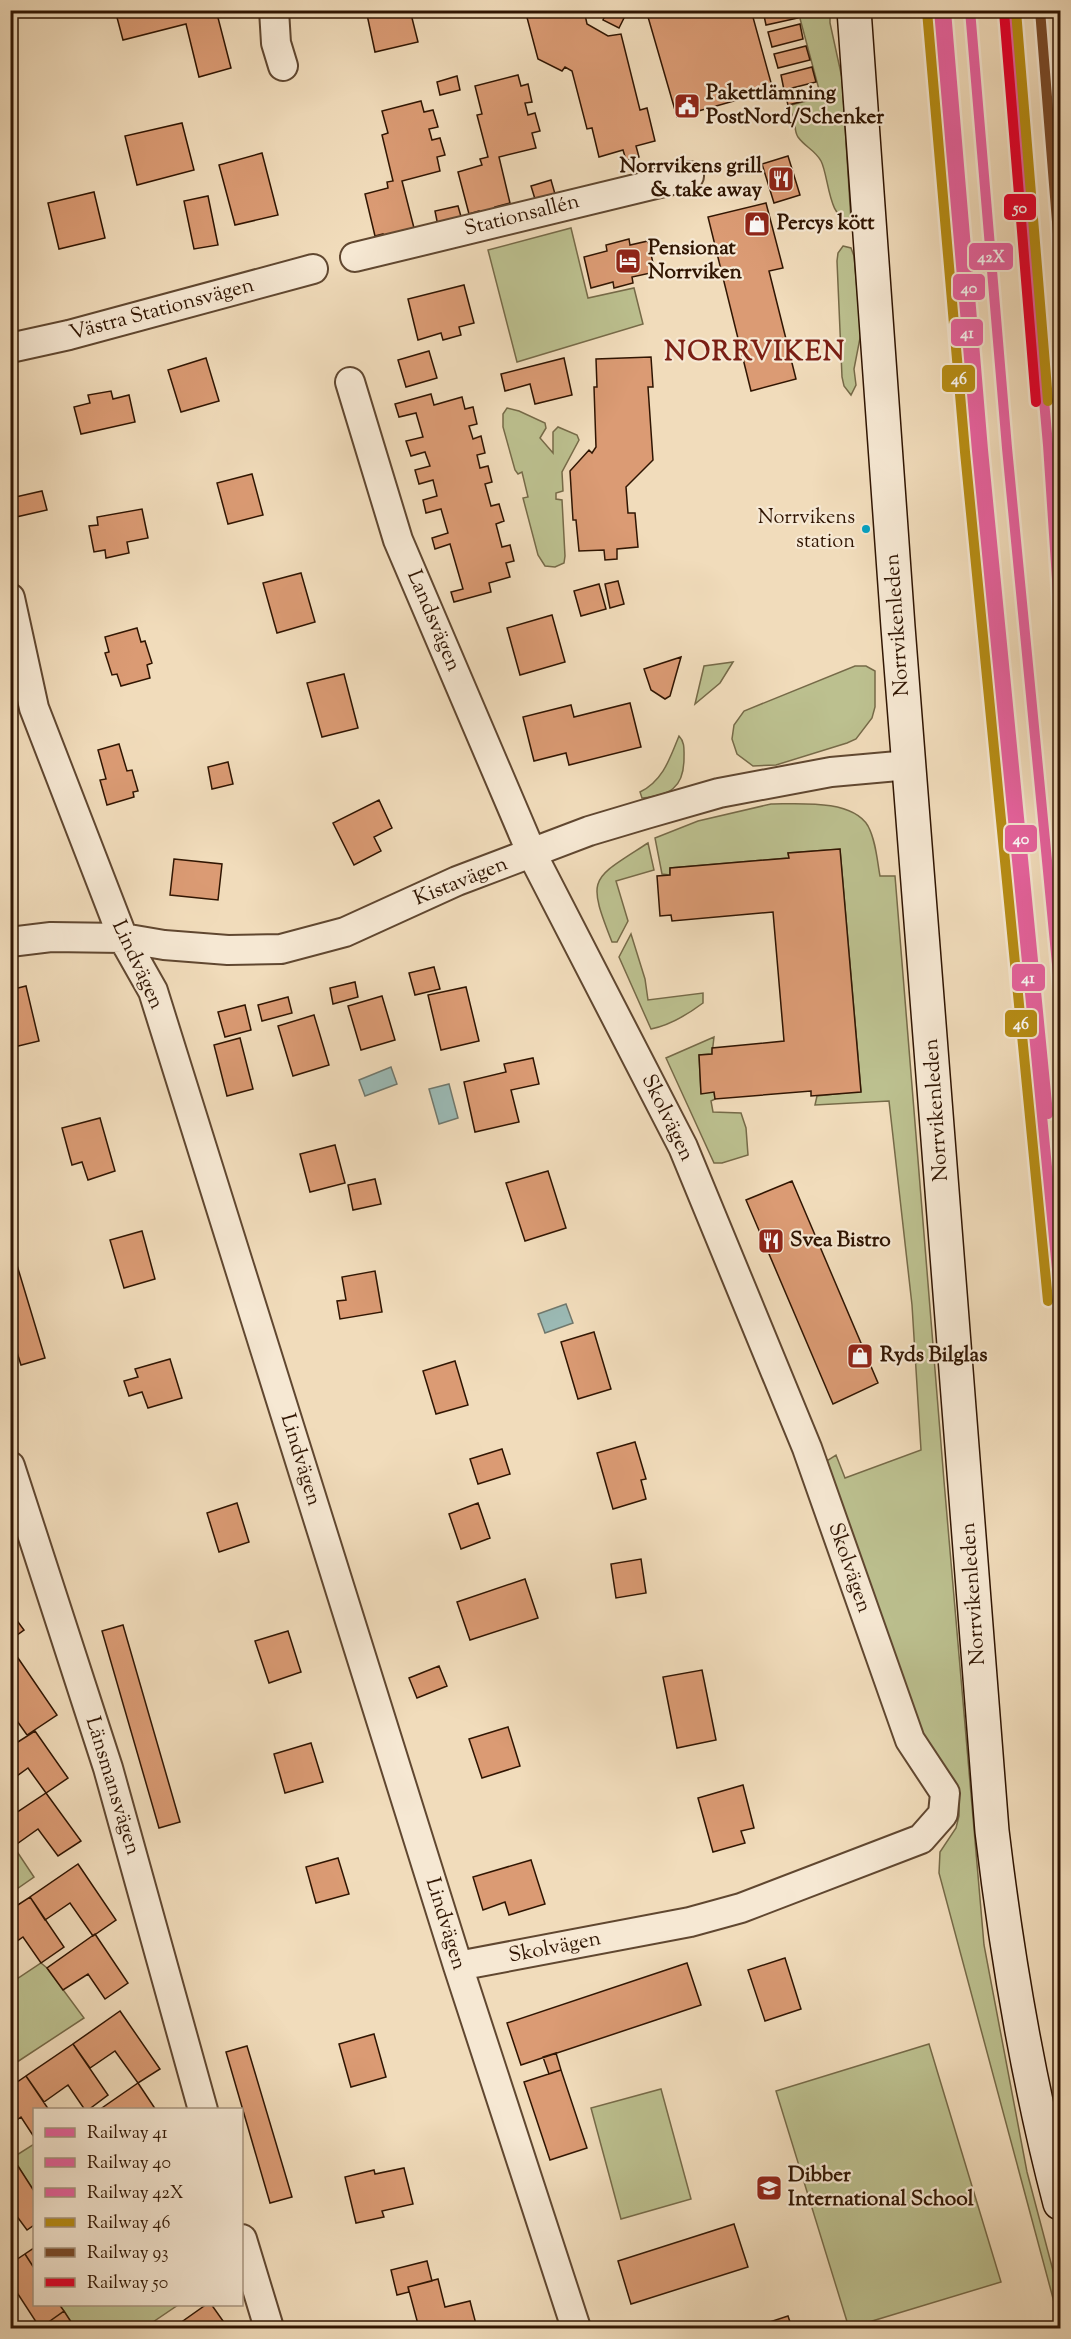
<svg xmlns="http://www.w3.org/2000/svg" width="1071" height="2339" viewBox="0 0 1071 2339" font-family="'Sorts Mill Goudy',serif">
  <rect width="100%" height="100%" fill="#f1dcbb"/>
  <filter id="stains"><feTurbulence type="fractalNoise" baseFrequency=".00333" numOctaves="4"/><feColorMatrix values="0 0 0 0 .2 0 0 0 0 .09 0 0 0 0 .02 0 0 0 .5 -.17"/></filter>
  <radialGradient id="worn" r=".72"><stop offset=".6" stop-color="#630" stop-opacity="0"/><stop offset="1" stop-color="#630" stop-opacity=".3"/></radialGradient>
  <path fill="#bcc08f" stroke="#766a48" stroke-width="1.5" d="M798,11H830V23L842,78L851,221C828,221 829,176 821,161C815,150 805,147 798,137C794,131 796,125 794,119C793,115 790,110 788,106L821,97Z
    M571,228L588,298L634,288L643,324L517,362L488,250Z
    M843,246L851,248L854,256L861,333L854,369L856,385L851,395L844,386L842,377L837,261L838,253Z
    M507,408L519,411L545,423L546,428L540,438L553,453V432L558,427L577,435L579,440L562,472L563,491L556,493V499L562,500L565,556L564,563L555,567L545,566L538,555L523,498L528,497L522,472L518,474L515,470L503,427V414Z
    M733,662L720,683L695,704L704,666Z
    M855,666H866L875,671V707L872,718L856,739L847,743L776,765L753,766L737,754L732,739L734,725L744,711Z
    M679,736C685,742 684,750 684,758C684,789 669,795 642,798L640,792C663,781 670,758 679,736Z
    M771,804C798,804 852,799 868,826C876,841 877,860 880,876H895L944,1481L984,1945L1027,2172L1060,2297V2328H1054V2302L939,1873L940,1852L956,1828L959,1816V1798L923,1736L825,1462L836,1455L845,1478L921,1450L912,1305L889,1101L815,1105L817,1096L861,1091L840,849L788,853L789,858L670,868V875L662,874L655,838L698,821Z
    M648,843L654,870L616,881L628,921L617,942H612C586,876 591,880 648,843Z
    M631,934L645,979L648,1000L703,993V1003C687,1015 671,1025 651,1029L619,957Z
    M714,1037L712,1054L699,1055L701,1093L714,1092L715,1099L711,1101L713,1112L741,1113L746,1128L748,1155L722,1163H714L666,1058Z
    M10,1841L34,1877L11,1893H10Z
    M41,1963L47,1968L84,2018L11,2066V1983Z
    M929,2044L1001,2282L849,2328L776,2091Z
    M661,2089L691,2199L621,2219L591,2108Z
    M34,2144V2191L12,2158Z
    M59,2305H178L144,2328H75Z"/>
  <path fill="#9bbab5" stroke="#70786d" stroke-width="1.5" d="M391,1067L397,1084L365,1096L359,1080Z
    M449,1084L458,1118L439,1124L429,1089Z
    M566,1304L573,1323L545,1333L538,1314Z"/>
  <path fill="#db9b74" stroke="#301502" stroke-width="1.5" d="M115,10H216L231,68L199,77L186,24L123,40Z
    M366,10H410L418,42L375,52Z
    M525,10H584L587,24L608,36L621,34L640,110L647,108L655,141L636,146L639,157L626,160L623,150L599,157L592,128L587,129L572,71L565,67L562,71L538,59Z
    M608,10H628L619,28L603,20Z
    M646,10H751L773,90L677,117Z
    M796,10L798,18L766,25L763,11Z
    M800,24L803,39L772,47L768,32Z
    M806,46L810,60L778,68L774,54Z
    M812,67L816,82L784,90L781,75Z
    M518,75L521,86L528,84L532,102L525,103L528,115L535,113L540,131L532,133L536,148L499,157L510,203L495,207L497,214L480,218L479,211L469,214L458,172L482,165L480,159L488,157L477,115L482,114L475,86Z
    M457,76L460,90L440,95L437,82Z
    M818,89L820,97L788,105L786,97Z
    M421,101L424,112L433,110L438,127L429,129L432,140L440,138L445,155L437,157L440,171L402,181L414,228L400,231L402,238L385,242L383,234L375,236L365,194L388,188L387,182L393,181L382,135L388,133L382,111Z
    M182,123L194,170L137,185L125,136Z
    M262,153L278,215L235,225L219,165Z
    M788,156L800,195L774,203L762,164Z
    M551,180L555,194L535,199L531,186Z
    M94,192L105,238L59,249L48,203Z
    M208,196L218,245L194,249L184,201Z
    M766,203L783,268L769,271L796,379L751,391L708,217Z
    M458,206L462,220L438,226L435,211Z
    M629,239L630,245L648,241L655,272L632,277L633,283L614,288L613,282L591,288L584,257L607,251L606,245Z
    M464,285L474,323L459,327L461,335L443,340L441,333L418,340L408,299Z
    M429,351L437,378L406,387L398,360Z
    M651,357L653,387H648L653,460L626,487L628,513H635L638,547L617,549V559L605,560L604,550L579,551L576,520H573L570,471L589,450L592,453L596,447L594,387H597L596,359Z
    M206,358L219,401L181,412L168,370Z
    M564,358L572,395L535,404L530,384L505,391L501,374Z
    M111,391L113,399L129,395L135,422L81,434L74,407L90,403L88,395Z
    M431,394L434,405L462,397L465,409L473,407L477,424L469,426L473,439L481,436L485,453L477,455L480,468L488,466L492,482L485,484L491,506L499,504L504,521L496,524L502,547L510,545L514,561L506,563L510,577L489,583L491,592L454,602L451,592L463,589L450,544L435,549L432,538L448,533L441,509L426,513L423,500L437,496L433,480L419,484L415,470L430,466L425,452L411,456L406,441L423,437L416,413L399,417L395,404Z
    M252,474L263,515L228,524L217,483Z
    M42,491L47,510L16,517L11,498Z
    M142,509L148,538L127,542L129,553L106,558L105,550L94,552L89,526L98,525L97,517Z
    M301,573L315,622L277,633L263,583Z
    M618,581L624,604L610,608L605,584Z
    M599,584L606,609L581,616L574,591Z
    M552,615L565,662L520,675L507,628Z
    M137,628L141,642L145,641L152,663L147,665L150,678L121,686L117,674L112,675L105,653L109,652L105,637Z
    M681,657L670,696L665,699L651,690L644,669Z
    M344,674L358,728L322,737L307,683Z
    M630,703L641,747L569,765L566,753L534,761L523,717L571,705L574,717Z
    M119,744L127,771L132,770L138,791L133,792L134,797L107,805L100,780L106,779L98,750Z
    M228,762L233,784L212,789L208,767Z
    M379,800L392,828L374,837L381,851L354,865L333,823Z
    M840,849L861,1092L811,1096V1091L715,1099L714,1092L701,1094L699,1055L712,1054V1048L784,1041L773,912L672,921L671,915L660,916L657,876L670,875V868L789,858L788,853Z
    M174,859L222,864L218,900L170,895Z
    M434,967L440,989L415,995L409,973Z
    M355,982L358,997L333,1004L330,988Z
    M26,986L39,1041L10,1048V990Z
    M466,987L479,1041L441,1050L428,995Z
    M382,996L395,1040L361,1050L348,1006Z
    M288,997L292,1013L262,1021L258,1005Z
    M245,1005L251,1030L225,1037L218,1012Z
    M314,1015L329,1065L293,1076L278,1026Z
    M240,1038L253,1089L227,1096L214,1045Z
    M533,1058L539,1084L511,1090L519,1122L475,1132L464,1082L506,1072L504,1064Z
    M100,1118L115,1171L88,1180L82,1162L72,1165L62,1128Z
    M335,1145L345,1183L310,1192L300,1154Z
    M548,1171L566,1228L525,1241L506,1183Z
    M375,1179L381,1204L353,1210L348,1185Z
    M792,1181L878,1383L833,1404L746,1200Z
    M142,1231L155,1279L124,1288L110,1240Z
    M10,1242L45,1358L21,1365L10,1330Z
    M375,1271L382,1312L340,1319L337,1301L346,1300L342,1277Z
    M594,1332L611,1389L578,1399L561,1342Z
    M170,1359L182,1398L148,1408L142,1392L129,1396L124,1381L138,1377L135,1369Z
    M455,1361L468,1405L436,1414L423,1371Z
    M635,1442L646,1479L641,1480L646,1499L613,1509L597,1453Z
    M502,1449L510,1474L478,1484L470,1459Z
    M237,1503L249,1542L219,1552L207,1513Z
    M478,1503L490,1538L461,1549L449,1514Z
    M641,1559L646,1593L616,1598L611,1564Z
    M525,1579L538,1618L470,1640L457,1602Z
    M10,1611L24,1630L10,1640Z
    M123,1625L180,1822L159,1828L102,1631Z
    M288,1631L301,1672L269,1683L255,1641Z
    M18,1658L57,1715L27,1735L10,1711V1663Z
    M439,1666L447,1686L417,1698L409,1678Z
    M702,1670L716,1740L677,1748L663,1677Z
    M508,1727L520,1766L482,1778L469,1739Z
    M35,1731L68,1778L46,1793L28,1768L10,1781V1747Z
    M311,1743L323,1782L285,1793L274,1754Z
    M743,1785L754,1828L741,1831L745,1843L713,1852L698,1798Z
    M46,1793L81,1841L58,1856L38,1829L14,1846L10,1841V1817Z
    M338,1858L349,1894L316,1903L306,1867Z
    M531,1860L545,1904L509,1915L505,1902L483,1910L473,1877Z
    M78,1864L116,1920L93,1936L70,1903L45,1920L30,1897Z
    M30,1897L64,1947L41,1963L23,1937L10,1946V1910Z
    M95,1934L128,1983L105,1999L88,1974L63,1990L47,1968Z
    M785,1958L801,2009L765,2021L748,1970Z
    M687,1963L701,2005L521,2065L507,2023Z
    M120,2011L160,2069L138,2083L115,2051L90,2068L73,2044Z
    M374,2034L386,2077L351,2087L339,2044Z
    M73,2044L108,2095L88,2110H85L68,2085L44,2102L26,2076Z
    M247,2046L292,2197L270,2203L226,2052Z
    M556,2053L561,2070L549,2074L543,2057Z
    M561,2070L587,2148L550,2160L524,2082Z
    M26,2076L49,2110H34V2137L21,2117L10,2125V2087Z
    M138,2083L156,2110H99Z
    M18,2166L34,2191V2225L27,2230L10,2207V2171Z
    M404,2168L413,2204L382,2211L384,2217L356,2223L345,2177L374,2170L375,2174Z
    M734,2224L748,2267L631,2304L618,2261Z
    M34,2248V2268L25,2254Z
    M25,2254L34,2268V2304H59L64,2311L40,2328L18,2294L10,2299V2264Z
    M427,2261L432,2281L408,2287L409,2292L397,2295L391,2270Z
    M438,2279L445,2307L470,2301L477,2328H419L408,2287Z
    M207,2304H211L228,2328H173Z
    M64,2311L75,2328H39H40Z
    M788,2316L792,2328H751Z"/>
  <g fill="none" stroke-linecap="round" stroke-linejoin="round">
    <defs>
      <path id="street" d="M274,10L276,43L283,66
        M355,257L689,176
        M10,348L69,335L313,269
        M350,382L398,540L532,854L683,1147L807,1448L910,1740L945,1793L943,1814L921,1839L741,1908L690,1922L458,1966
        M10,598L34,708L123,938L153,991L458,1966L576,2328
        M10,942L51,937L123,938L164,945L228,950L281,949L345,932L457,881L589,831L646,814L719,793L831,772L909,765
        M10,1466L108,1768L203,2110
        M242,2239L269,2328"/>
      <path id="secondary" d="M854,10L898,627L992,1831C1007,1957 1028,2081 1060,2203"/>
    </defs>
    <use href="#street" stroke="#604730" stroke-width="32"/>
    <use href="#secondary" stroke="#301502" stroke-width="36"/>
    <use href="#street" stroke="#f6e8d3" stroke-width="28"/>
    <use href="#secondary" stroke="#f6e8d3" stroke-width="33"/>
    <defs>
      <path id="rail-1" d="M939,10L977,451L1060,1300
        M1009,10L1048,445L1060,624"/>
      <path id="rail-2" d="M946,11L983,450L1048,1114"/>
      <path id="rail-3" d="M970,10L1007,448L1060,995"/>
      <path id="rail-4" d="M927,11L965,452L1048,1301
        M1016,11L1048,401"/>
      <path id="rail-5" d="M1040,10L1060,259"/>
      <path id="rail-6" d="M1004,12L1036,402"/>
    </defs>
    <use href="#rail-1" stroke="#f6e8d3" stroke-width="15"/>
    <use href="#rail-2" stroke="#f6e8d3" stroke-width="15"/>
    <use href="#rail-3" stroke="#f6e8d3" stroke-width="15"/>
    <use href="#rail-4" stroke="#f6e8d3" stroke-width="15"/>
    <use href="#rail-5" stroke="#f6e8d3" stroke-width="15"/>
    <use href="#rail-6" stroke="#f6e8d3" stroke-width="15"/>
    <use href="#rail-1" stroke="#e7629f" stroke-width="10"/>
    <use href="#rail-2" stroke="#e7629f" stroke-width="10"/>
    <use href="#rail-3" stroke="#e7629f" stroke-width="10"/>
    <use href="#rail-4" stroke="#b78d14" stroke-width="10"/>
    <use href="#rail-5" stroke="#7a4b2a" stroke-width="10"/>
    <use href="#rail-6" stroke="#e4002b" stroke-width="10"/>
  </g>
  <defs>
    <symbol id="civic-square" viewBox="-11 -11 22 22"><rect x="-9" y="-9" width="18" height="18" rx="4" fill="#8f2418" stroke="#f6e8d3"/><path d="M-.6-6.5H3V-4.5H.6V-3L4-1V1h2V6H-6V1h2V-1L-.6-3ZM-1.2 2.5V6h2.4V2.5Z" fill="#fff"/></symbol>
    <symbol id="restaurant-square" viewBox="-11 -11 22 22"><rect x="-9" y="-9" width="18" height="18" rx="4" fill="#8f2418" stroke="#f6e8d3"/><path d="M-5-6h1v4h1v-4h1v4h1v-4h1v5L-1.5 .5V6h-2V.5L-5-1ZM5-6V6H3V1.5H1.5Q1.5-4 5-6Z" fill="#fff"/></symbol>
    <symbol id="shop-square" viewBox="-11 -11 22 22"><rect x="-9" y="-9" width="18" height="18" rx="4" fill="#8f2418" stroke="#f6e8d3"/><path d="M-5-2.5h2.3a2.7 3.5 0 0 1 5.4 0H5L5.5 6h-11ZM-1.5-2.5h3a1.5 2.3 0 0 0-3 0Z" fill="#fff"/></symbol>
    <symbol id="hotel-square" viewBox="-11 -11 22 22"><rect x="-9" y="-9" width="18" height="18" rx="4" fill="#8f2418" stroke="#f6e8d3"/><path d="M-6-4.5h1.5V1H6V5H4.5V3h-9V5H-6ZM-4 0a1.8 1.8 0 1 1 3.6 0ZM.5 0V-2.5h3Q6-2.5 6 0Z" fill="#fff"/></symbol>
    <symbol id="school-square" viewBox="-11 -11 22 22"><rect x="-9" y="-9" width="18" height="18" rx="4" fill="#8f2418" stroke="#f6e8d3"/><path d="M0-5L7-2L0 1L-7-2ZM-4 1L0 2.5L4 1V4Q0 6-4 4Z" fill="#fff"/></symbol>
  </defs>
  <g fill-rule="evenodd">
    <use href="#civic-square" x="672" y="91" width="30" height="30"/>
    <use href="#restaurant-square" x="766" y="164" width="30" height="30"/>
    <use href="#shop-square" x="742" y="209" width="30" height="30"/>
    <use href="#hotel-square" x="613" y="246" width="30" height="30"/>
    <use href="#restaurant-square" x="756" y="1226" width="30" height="30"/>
    <use href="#shop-square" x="845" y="1341" width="30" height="30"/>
    <use href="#school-square" x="754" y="2173" width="30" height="30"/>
  </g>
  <circle fill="#02a2c4" stroke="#f6e8d3" stroke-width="2" cx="866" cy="529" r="5"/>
  <g text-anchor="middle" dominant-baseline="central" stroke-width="4.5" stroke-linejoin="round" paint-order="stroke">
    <g font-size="20" fill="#301502" stroke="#f6e8d3" text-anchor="end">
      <text x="855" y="518">Norrvikens<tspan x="855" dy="24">station</tspan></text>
    </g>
    <g font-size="21" font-weight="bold" fill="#301502" stroke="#f6e8d3" text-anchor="start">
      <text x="706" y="94">Pakettlämning<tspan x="706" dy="24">PostNord/Schenker</tspan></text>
      <text x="762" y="167" text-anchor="end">Norrvikens grill<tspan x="762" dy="24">&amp; take away</tspan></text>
      <text x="777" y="224">Percys kött</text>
      <text x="648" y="249">Pensionat<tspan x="648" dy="24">Norrviken</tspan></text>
      <text x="790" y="1241">Svea Bistro</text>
      <text x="880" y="1356">Ryds Bilglas</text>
      <text x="788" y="2176">Dibber<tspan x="788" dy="24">International School</tspan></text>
    </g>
    <g font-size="21" fill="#301502" stroke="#f6e8d3">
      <text transform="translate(522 216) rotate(-14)">Stationsallén</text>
      <text transform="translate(162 310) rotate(-15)">Västra Stationsvägen</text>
      <text transform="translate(433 621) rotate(67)">Landsvägen</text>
      <text transform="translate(898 625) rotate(-94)">Norrvikenleden</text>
      <text transform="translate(461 882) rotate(-22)">Kistavägen</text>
      <text transform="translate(137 965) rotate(65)">Lindvägen</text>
      <text transform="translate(937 1110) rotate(-94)">Norrvikenleden</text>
      <text transform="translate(667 1118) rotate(64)">Skolvägen</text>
      <text transform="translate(300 1460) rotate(73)">Lindvägen</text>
      <text transform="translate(849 1568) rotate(71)">Skolvägen</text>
      <text transform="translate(974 1594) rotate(-94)">Norrvikenleden</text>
      <text transform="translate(112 1786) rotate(73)">Länsmansvägen</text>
      <text transform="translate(445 1924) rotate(73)">Lindvägen</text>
      <text transform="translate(555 1948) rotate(-11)">Skolvägen</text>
    </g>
    <g font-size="27" font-weight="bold" letter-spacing="1.5" fill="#7a1f14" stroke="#f6e8d3">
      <text x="755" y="353">NORRVIKEN</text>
    </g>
  </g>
  <g stroke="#f6e8d3" stroke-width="2">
    <rect x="1003" y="193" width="34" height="28" rx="6" fill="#e4002b"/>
    <rect x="968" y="242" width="46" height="29" rx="6" fill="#e7629f"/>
    <rect x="952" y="273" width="34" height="28" rx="6" fill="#e7629f"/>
    <rect x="950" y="318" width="34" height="29" rx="6" fill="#e7629f"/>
    <rect x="941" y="364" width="35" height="29" rx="6" fill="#b78d14"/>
    <rect x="1004" y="824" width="34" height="29" rx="6" fill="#e7629f"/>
    <rect x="1011" y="963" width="35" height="29" rx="6" fill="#e7629f"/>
    <rect x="1004" y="1009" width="34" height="29" rx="6" fill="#b78d14"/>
  </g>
  <g font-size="16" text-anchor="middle" font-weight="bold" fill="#fff">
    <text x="1020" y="213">50</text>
    <text x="991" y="262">42X</text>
    <text x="969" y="293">40</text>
    <text x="967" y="338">41</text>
    <text x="959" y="384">46</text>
    <text x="1021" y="844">40</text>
    <text x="1028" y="983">41</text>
    <text x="1021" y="1029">46</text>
  </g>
  <rect width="1071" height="2339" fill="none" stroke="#f1dcbb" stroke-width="36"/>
  <rect x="12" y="12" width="1047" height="2315" fill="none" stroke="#301502" stroke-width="3"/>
  <rect x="18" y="18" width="1035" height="2303" fill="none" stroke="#301502" stroke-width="1.5"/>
  <rect x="33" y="2108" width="210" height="198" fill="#f6e8d3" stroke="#a7947f" stroke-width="1.5"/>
  <rect x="45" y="2128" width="30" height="9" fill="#e7629f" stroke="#a7947f" stroke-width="1.5"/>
  <text x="87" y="2138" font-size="18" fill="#301502">Railway 41</text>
  <rect x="45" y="2158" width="30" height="9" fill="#e7629f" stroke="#a7947f" stroke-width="1.5"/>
  <text x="87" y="2168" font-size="18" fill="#301502">Railway 40</text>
  <rect x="45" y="2188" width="30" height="9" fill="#e7629f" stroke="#a7947f" stroke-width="1.5"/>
  <text x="87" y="2198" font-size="18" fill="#301502">Railway 42X</text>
  <rect x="45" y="2218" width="30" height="9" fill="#b78d14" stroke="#a7947f" stroke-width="1.5"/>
  <text x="87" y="2228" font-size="18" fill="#301502">Railway 46</text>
  <rect x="45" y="2248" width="30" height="9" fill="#7a4b2a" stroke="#a7947f" stroke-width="1.5"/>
  <text x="87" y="2258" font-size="18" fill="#301502">Railway 93</text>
  <rect x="45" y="2278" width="30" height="9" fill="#e4002b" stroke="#a7947f" stroke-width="1.5"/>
  <text x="87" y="2288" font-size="18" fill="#301502">Railway 50</text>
  <rect width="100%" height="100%" filter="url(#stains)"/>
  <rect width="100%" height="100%" fill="url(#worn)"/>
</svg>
